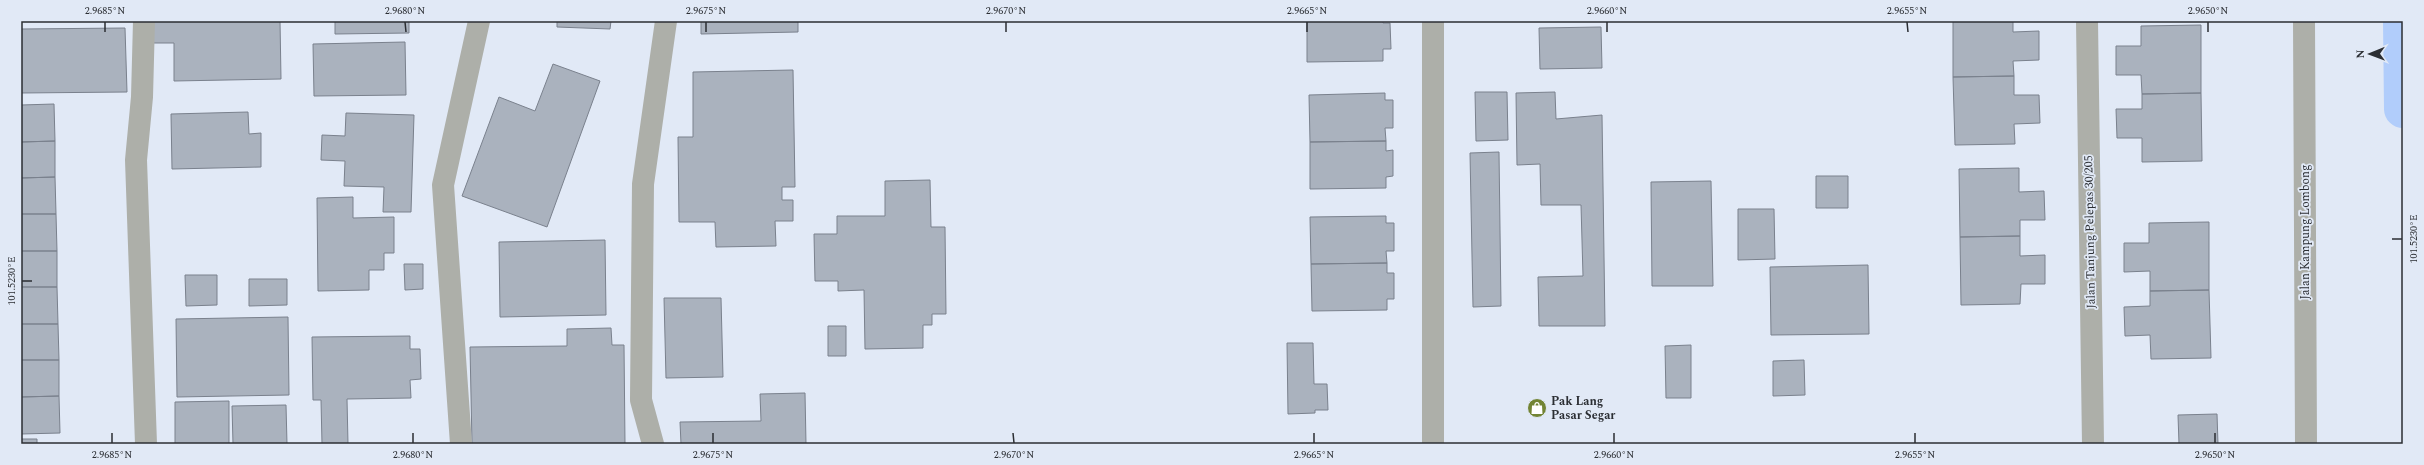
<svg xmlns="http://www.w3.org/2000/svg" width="2424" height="465" viewBox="0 0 2424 465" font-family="Spectral,serif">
  <rect width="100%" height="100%" fill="#e1e9f6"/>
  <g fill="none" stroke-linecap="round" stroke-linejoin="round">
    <path stroke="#b1cdfb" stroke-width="38" d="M2402,21L2403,109"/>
  </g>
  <path fill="#aab2be" stroke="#7a818d" d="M153,21H280L281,79L174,81V43H153Z
    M335,21H409V33L335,34Z
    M557,21H611L610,29L557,27Z
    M701,21H798V32L701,34Z
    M1307,21H1383V23H1390L1391,49H1383V61L1307,62Z
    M1953,21H2013V32L2039,31V60L2013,61L2014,76L1953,77Z
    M2201,25V93L2142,94L2141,75H2116V46H2141V26Z
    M1601,27L1602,68L1540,69L1539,28Z
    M125,28L127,92L21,93V29Z
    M405,42L406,95L314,96L313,44Z
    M553,64L600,81L547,227L462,196L499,97L535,111Z
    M793,70L795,187H782V200H793V221H775L776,246L716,247L715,222H679L678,137H693V72Z
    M2014,76V95H2039L2040,123L2014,124L2015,144L1955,145L1953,77Z
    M1475,92H1507L1508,140L1476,141Z
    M1555,92L1556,119L1602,115L1605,326H1539L1538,277L1583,276L1581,205H1541L1540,164L1517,165L1516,93Z
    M1385,93V100H1393V128H1385L1386,141L1310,142L1309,95Z
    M2201,93L2202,161L2142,162V138H2117L2116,109H2142V94Z
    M54,104L55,141L21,142V105Z
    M248,112L249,134L261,133V167L172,169L171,114Z
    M346,113L414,115L411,212H383L384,187L344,186L345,161L321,160L322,135L345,136Z
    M55,141V177L21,178V142Z
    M1386,141V151L1393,150V176L1386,177V188L1310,189V142Z
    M1499,152L1501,306L1473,307L1470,153Z
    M2019,168V192L2044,191L2045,220H2020V236L1960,237L1959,169Z
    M1816,176H1848V208H1816Z
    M55,177L56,214H21V178Z
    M930,180L931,227H945L946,314H932V325H923V348L865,349L864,290L838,291V281H815L814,234H837V216H885V181Z
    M1711,181L1713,286H1652L1651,182Z
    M353,197V218L394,217V253H384V270H369V290L318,291L317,198Z
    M1738,209H1774L1775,259L1738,260Z
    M21,214H56L57,251H21Z
    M1386,216V223H1394V251H1386L1387,263L1311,264L1310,217Z
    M2209,222V290L2150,291V271L2124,272V243H2149V223Z
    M2020,236V256L2045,255V284H2021L2020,304L1961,305L1960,237Z
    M605,240L606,315L500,317L499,242Z
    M21,251H57V287H21Z
    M1387,263V273H1394V299H1387V310L1312,311L1311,264Z
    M404,264H423V289L405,290Z
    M1868,265L1869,334L1771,335L1770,267Z
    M185,275H217V305L186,306Z
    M249,279H287V305L249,306Z
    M21,287H57L58,324H21Z
    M2209,290L2211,358L2151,359L2150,335L2125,336L2124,307L2150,306V291Z
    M664,298H721L723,377L666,378Z
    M288,317L289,395L177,397L176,319Z
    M21,324H58L59,360H21Z
    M828,326H846V356H828Z
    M611,328L612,345H624L625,444H472L470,347L567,346V329Z
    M410,336V349H420L421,379L410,380L411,398L347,399L348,444H322L321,400H313L312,337Z
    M1287,343H1313L1314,384H1327L1328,410H1315V413L1288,414Z
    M1691,345V398H1666L1665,346Z
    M21,360H59V396L21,397Z
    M1804,360L1805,395L1773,396V361Z
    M805,393L806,444H681L680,422L761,421L760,394Z
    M59,396L60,433L21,434V397Z
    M229,401V444H175V402Z
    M286,405L287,444H233L232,406Z
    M2217,414L2218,444H2179L2178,415Z
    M21,439H37V444H21Z"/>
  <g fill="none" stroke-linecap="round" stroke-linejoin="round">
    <path stroke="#adafa9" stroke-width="22" d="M144,21L142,97L136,160L146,444
      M1433,21V444
      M2087,21L2093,444
      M461,444L443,185L479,21
      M653,444L641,400L643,184L666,21"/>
    <path stroke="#adafa9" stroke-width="22" d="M2304,21L2306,444"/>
  </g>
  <path fill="none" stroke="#2b2e33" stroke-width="1.5" d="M105,22V32M405,22L406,32M706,22V32M1006,22V32M1307,22V32M1607,22V32M1907,22L1908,32M2208,22V32M2392,239H2402M22,281H32M112,433V443M413,433V443M713,433V443M1013,433L1014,443M1314,433V443M1614,433V443M1915,433V443M2215,433V443"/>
  <defs>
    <symbol id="shop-disc" viewBox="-11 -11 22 22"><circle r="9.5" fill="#728434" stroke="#e1e9f6"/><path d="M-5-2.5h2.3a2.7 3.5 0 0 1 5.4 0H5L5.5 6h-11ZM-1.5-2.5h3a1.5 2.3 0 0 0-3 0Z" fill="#fff"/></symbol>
  </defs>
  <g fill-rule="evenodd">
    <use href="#shop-disc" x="1526" y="397" width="22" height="22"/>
  </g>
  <g text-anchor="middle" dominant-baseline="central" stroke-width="3.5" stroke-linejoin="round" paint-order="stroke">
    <g font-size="12" fill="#2b2e33" stroke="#e1e9f6">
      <text transform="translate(2090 232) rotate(-91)">Jalan Tanjung Pelepas 30/205</text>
      <text transform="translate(2305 232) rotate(-90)">Jalan Kampung Lombong</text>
    </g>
    <g font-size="12" font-weight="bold" fill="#2b2e33" stroke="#e1e9f6" text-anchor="start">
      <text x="1551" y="401">Pak Lang<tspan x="1551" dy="14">Pasar Segar</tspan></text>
    </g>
  </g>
  <rect width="2424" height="465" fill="none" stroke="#e1e9f6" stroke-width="44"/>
  <g transform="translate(2370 54) rotate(269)" stroke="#e1e9f6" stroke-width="3" paint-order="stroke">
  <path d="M0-3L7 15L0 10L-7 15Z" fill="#2b2e33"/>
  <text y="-6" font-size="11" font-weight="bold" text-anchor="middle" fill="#2b2e33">N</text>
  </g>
  <rect x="22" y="22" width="2380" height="421" fill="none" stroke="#2b2e33" stroke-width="1.5"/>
  <g font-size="10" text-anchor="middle" fill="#2b2e33">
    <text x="105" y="14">2.9685°N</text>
    <text x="405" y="14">2.9680°N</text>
    <text x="706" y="14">2.9675°N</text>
    <text x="1006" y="14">2.9670°N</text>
    <text x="1307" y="14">2.9665°N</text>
    <text x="1607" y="14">2.9660°N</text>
    <text x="1907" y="14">2.9655°N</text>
    <text x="2208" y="14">2.9650°N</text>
    <text transform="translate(2413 239) rotate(-90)" y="4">101.5230°E</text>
    <text transform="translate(11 281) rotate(-90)" y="4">101.5230°E</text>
    <text x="112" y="458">2.9685°N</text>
    <text x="413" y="458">2.9680°N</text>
    <text x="713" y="458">2.9675°N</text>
    <text x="1014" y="458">2.9670°N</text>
    <text x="1314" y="458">2.9665°N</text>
    <text x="1614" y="458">2.9660°N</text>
    <text x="1915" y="458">2.9655°N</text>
    <text x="2215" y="458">2.9650°N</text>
  </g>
</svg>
